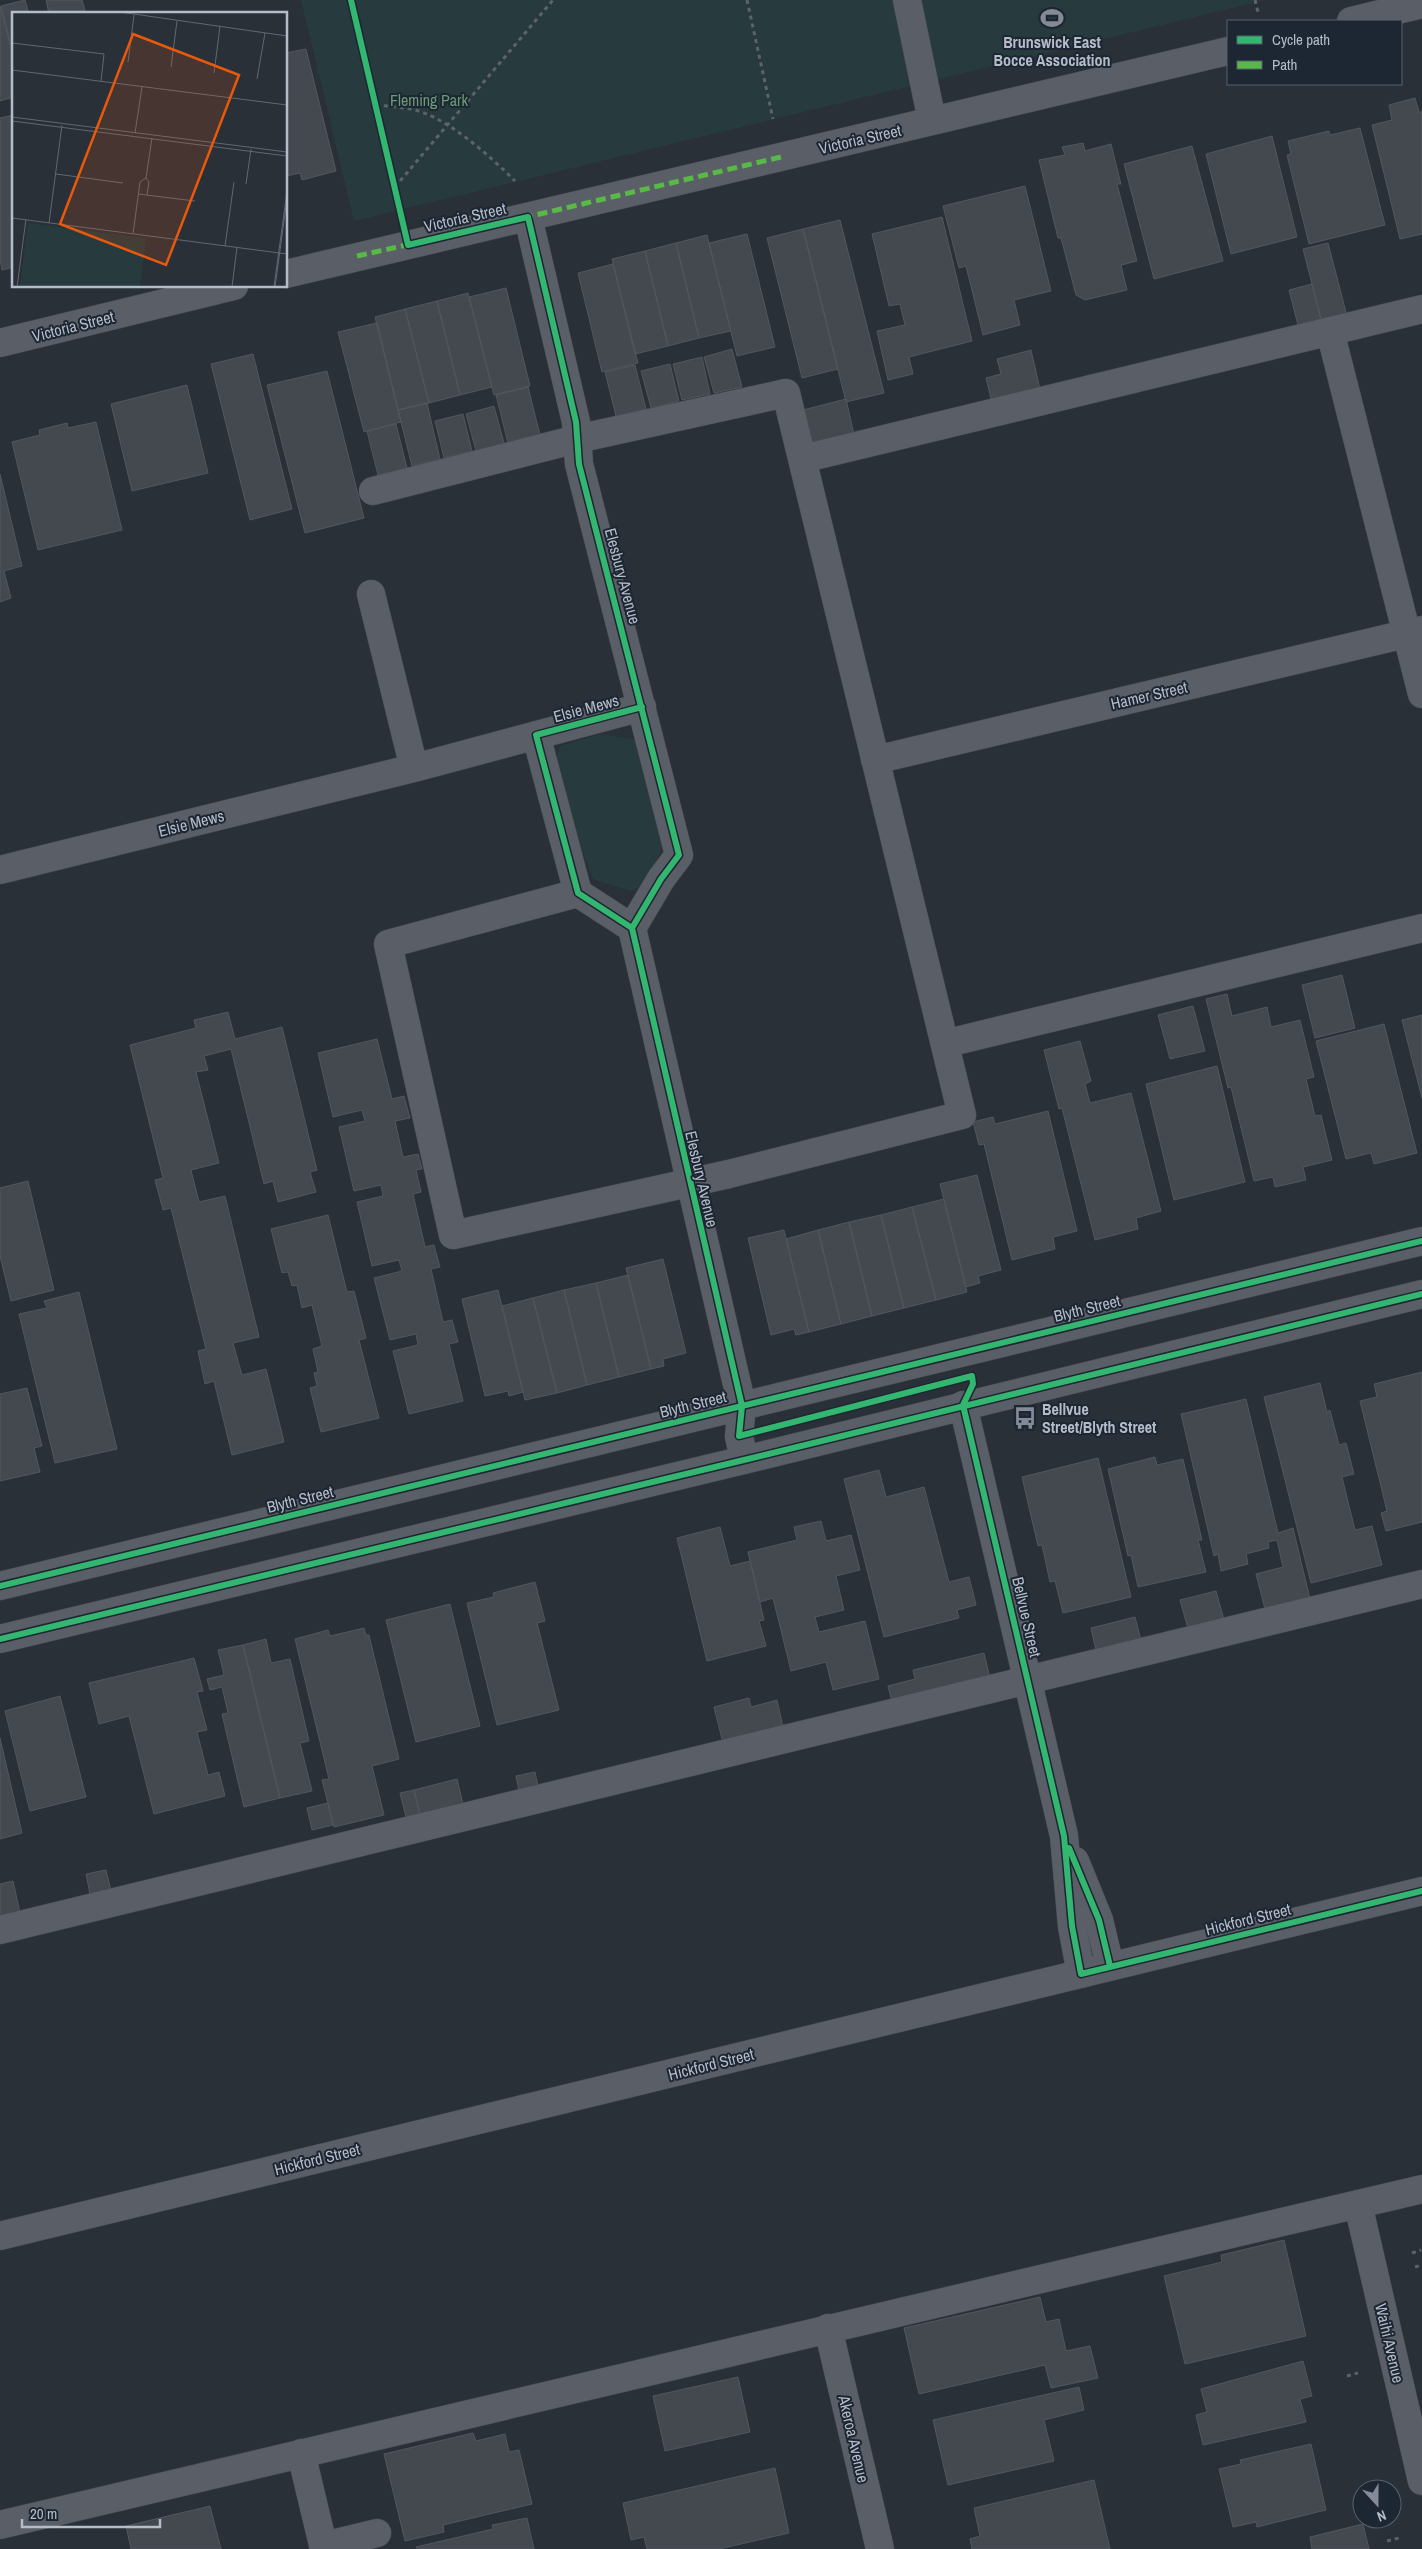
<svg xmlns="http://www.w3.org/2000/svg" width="1422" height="2549" viewBox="0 0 1422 2549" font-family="'Archivo Narrow',sans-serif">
  <rect width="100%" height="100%" fill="#2a3038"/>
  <path fill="#273a3e" d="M301,0H1265L354,221Z
    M600,734L639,740L665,836L660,853L643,886L630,891L593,879L563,801L555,765L560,746Z"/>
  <path fill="#444950" stroke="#52575f" d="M25,0L29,14H14V45L11,46L1,6Z
    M46,0H82L86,14H49Z
    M0,6L14,59V97L0,101Z
    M306,49L336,171L302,180L300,173L286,176V53Z
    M1415,98L1419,112H1422V234L1400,239L1372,125L1392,120L1389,105Z
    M14,115V267L2,270L0,260V118Z
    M1360,128L1385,225L1309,244L1287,155L1291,154L1288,141L1329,131L1330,135Z
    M1272,136L1297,237L1231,254L1206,154Z
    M1083,143L1085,151L1111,144L1121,184H1117L1137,261L1121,265L1127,290L1085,300L1076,295L1061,238H1058L1039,160L1065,155L1062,147Z
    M1192,146L1223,261L1154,279L1124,164Z
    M1025,186L1051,291L1014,300L1020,325L983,335L966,266L959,268L943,206Z
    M942,217L972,341L909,357L913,374L888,380L877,331L905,325L900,304L889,306L872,234Z
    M840,220L884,393L846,402L803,229Z
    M803,229L838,369L802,378L767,238Z
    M747,234L775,347L737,356L709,243Z
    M707,235L731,331L699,338L676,243Z
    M676,243L699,338L668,346L645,251Z
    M1328,243L1348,320L1323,327L1303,249Z
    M645,251L668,346L635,354L612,259Z
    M613,264L638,363L602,372L578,273Z
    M1312,284L1323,327L1300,333L1289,290Z
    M506,288L530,386L494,395L469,297Z
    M468,293L492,387L460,395L437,301Z
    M437,301L460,395L429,403L405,309Z
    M405,309L429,403L398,410L375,317Z
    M377,323L401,422L364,432L338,332Z
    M732,349L742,387L714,393L704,357Z
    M1031,350L1040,389L993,407L986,378L1001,374L997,359Z
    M253,354L292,509L250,520L211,364Z
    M702,357L710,394L682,400L673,364Z
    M670,364L679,401L651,408L641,371Z
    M635,365L646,409L616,416L605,372Z
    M327,371L364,518L305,533L267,385Z
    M187,385L208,473L132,491L111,404Z
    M528,387L540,435L508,443L496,395Z
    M846,399L855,439L813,450L803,410Z
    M427,403L440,459L412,466L398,410Z
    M494,406L504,443L476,451L466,414Z
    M463,414L472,451L444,458L435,421Z
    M96,422L122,530L38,550L12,442L40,435L39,430L67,423L68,428Z
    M396,424L407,468L378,475L367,431Z
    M0,474L22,566L4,571L11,598L0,602Z
    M1342,975L1355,1028L1315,1038L1302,985Z
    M1227,994L1232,1016L1267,1007L1271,1027L1300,1020L1314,1077L1306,1079L1315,1116L1321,1115L1332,1160L1303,1167L1306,1180L1275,1187L1273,1177L1254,1181L1231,1087L1228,1088L1206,999Z
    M1193,1006L1205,1051L1170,1059L1158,1015Z
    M228,1012L235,1039L282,1027L317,1170L310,1172L316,1192L278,1202L273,1181L264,1184L231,1049L204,1056L208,1070L196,1072L219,1163L191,1170L199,1202L225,1196L259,1337L233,1343L242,1375L266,1369L284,1442L232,1455L214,1381L205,1384L198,1351L206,1349L171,1208L163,1210L155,1180L163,1178L130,1045L196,1028L194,1020Z
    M1422,1015V1098L1402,1020Z
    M1384,1024L1417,1153L1374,1164L1371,1153L1346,1159L1316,1041Z
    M377,1039L392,1099L404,1096L410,1118L395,1121L403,1157L418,1154L422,1169L416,1170L421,1192L413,1194L425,1247L434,1245L440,1267L431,1269L443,1322L452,1320L458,1342L449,1344L463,1401L409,1414L393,1351L418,1345L416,1334L390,1340L374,1278L402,1271L399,1260L372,1266L357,1202L383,1196L381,1185L354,1191L339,1127L365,1121L362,1110L333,1117L318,1053Z
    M1080,1041L1091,1081L1085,1084L1090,1103L1131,1093L1161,1211L1136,1218L1138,1229L1095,1240L1062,1108L1059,1109L1044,1050Z
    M1217,1066L1245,1182L1174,1200L1146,1084Z
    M1048,1111L1077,1231L1053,1237L1055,1249L1012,1260L984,1144L979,1145L973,1122L993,1117L995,1124Z
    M977,1175L1001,1270L978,1276L980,1283L966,1287L940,1184Z
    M28,1181L54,1290L11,1301L0,1256V1188Z
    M944,1199L967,1292L936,1300L912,1207Z
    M912,1207L936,1300L904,1308L881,1215Z
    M328,1215L347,1292L354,1291L366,1338L359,1340L379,1418L321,1432L310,1388L317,1386L314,1373L318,1372L313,1349L322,1346L312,1305L302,1308L297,1285L292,1286L288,1272L282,1273L271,1229Z
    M881,1215L904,1308L872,1316L849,1222Z
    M849,1222L872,1316L841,1324L818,1230Z
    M784,1230L809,1332L796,1335L794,1329L771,1335L748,1238Z
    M818,1230L841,1324L809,1332L786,1239Z
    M663,1259L686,1353L663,1359L664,1366L651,1369L626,1268Z
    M628,1275L651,1369L619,1377L596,1283Z
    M596,1283L619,1377L587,1385L564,1290Z
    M498,1290L523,1392L509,1396L508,1391L485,1396L462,1299Z
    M564,1290L587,1385L557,1393L533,1298Z
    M79,1292L117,1449L55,1463L19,1314L47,1308L44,1301Z
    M533,1298L557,1393L525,1400L502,1306Z
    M1422,1372V1522L1386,1531L1381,1513L1387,1511L1360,1401L1377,1397L1374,1384Z
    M1320,1383L1327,1412L1330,1410L1339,1445L1346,1443L1354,1474L1342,1477L1355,1530L1372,1526L1382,1565L1311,1583L1264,1397Z
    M27,1388L42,1446L34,1448L40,1472L0,1481V1394Z
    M1246,1399L1278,1533L1293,1528L1311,1603L1266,1613L1256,1574L1283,1567L1277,1540L1268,1542L1269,1548L1246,1554L1248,1564L1221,1571L1218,1554L1214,1556L1181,1414Z
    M1155,1457L1157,1465L1183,1459L1202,1540H1198L1206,1572L1138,1587L1131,1555L1128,1556L1108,1469Z
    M1098,1458L1131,1597L1063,1613L1055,1581L1050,1582L1042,1545L1038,1546L1022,1477Z
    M879,1470L886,1497L924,1487L949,1582L969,1577L976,1605L957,1610L959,1618L884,1637L844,1479Z
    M821,1521L826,1541L851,1535L860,1570L836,1576L844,1610L815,1617L819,1632L865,1621L879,1679L833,1690L826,1662L791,1671L773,1598L760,1602L748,1552L797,1540L794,1527Z
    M720,1527L730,1566L750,1561L764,1620L759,1621L766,1646L707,1661L677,1538Z
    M535,1582L545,1621L537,1623L559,1710L497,1725L467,1603L494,1597L493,1593Z
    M1216,1591L1225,1623L1189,1632L1180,1600Z
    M450,1604L480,1726L416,1742L386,1620Z
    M1135,1617L1142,1644L1097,1655L1091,1628Z
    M364,1628L366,1635H369L399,1759L372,1766L384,1815L334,1827L322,1780L329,1779L295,1639L328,1630L330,1636Z
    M266,1639L271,1663L290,1659L309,1741L300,1743L312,1791L280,1798L243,1645Z
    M243,1645L280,1798L244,1807L222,1714L228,1713L222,1687L210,1690L207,1679L224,1675L218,1650Z
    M984,1653L991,1682L893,1706L888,1686L915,1679L913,1670Z
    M194,1658L203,1691L197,1692L207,1730L197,1732L208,1775L219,1772L225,1796L154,1814L129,1716L99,1724L89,1683Z
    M60,1696L86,1797L30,1811L5,1711Z
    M749,1698L751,1707L777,1700L784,1732L724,1747L714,1707Z
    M0,1738L22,1833L0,1839Z
    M535,1772L539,1791L520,1796L516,1776Z
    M457,1779L464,1808L421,1818L414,1790Z
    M414,1790L421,1818L407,1821L400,1793Z
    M328,1803L333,1825L312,1830L307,1808Z
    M106,1870L112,1895L91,1899L86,1874Z
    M13,1881L21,1917L0,1922V1884Z
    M1284,2240L1306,2336L1185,2364L1164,2276L1222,2262L1221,2255Z
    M1040,2297L1046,2322L1059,2319L1066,2351L1090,2346L1098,2378L1051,2388L1045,2365L919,2394L904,2328Z
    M1303,2361L1312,2396L1300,2399L1306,2422L1203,2445L1196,2415L1207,2412L1201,2389Z
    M738,2377L750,2432L665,2451L653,2396Z
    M1079,2387L1084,2410L1044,2420L1054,2461L948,2485L933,2420Z
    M473,2433L476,2441L505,2434L509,2452L519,2450L532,2504L443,2525L444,2532L405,2541L384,2454Z
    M1311,2444L1326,2510L1257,2527L1256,2522L1233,2527L1219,2469L1241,2464L1240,2460Z
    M775,2468L789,2533L719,2549H647L644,2537L631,2540L623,2503Z
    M1094,2480L1110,2549H972L970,2539L980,2536L974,2508Z
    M210,2506L221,2549H131L126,2526Z
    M527,2518L534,2549H417L416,2547L493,2529L492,2525Z
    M1363,2524L1369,2549H1312L1310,2537Z"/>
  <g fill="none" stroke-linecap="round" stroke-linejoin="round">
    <defs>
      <path id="minor" d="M907,0L932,121
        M1351,21L1422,4
        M528,217L576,422L579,464L679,855L661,879L632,928L742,1406L739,1436L744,1460
        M286,274L1228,51
        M1330,331L1422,694
        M0,343L234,286
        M802,459L1422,309
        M373,491L577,439L786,393L962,1115L729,1174L453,1235L388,944L578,893
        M371,594L414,768
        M536,735L578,893L632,928
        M875,760L1422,630
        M0,870L414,768L642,707
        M960,1040L1422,928
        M963,1405L1064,1836L1072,1926L1081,1974
        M0,1586L1422,1241
        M0,1639L744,1460L1422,1294
        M1075,1861L1099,1920L1110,1966
        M0,1930L1422,1584
        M1358,2204L1422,2481
        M0,2236L1422,1891
        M828,2328L880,2549
        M301,2453L324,2549
        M0,2525L1422,2189
        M323,2546L377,2533"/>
    </defs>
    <use href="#minor" stroke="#484c53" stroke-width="29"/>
    <path stroke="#5d636a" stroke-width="3" stroke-dasharray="4 4" stroke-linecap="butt" d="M747,0L773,119
      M1255,0L1258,12
      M376,105C387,106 399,107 411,109C446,116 490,156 515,181
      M395,187L553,0
      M1412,2253L1421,2250
      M1415,2267L1422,2265
      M1347,2376L1358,2373
      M1387,2541L1399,2538"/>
    <use href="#minor" stroke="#5a5e66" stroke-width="28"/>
    <path stroke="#58b947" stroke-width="5" stroke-dasharray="10 5" stroke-linecap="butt" d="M523,218L781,157
      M357,256L411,244"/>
    <defs>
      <path id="cycleway" d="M351,0L408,245L528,217L576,422L579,464L679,855L661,879L632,928L742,1406L739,1436L972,1376L973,1384L963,1405
        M632,928L578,893L536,735L642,707
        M963,1405L1064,1836L1072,1926L1081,1974L1422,1891
        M0,1586L1422,1241
        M0,1639L744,1460L1422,1294
        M1069,1848L1099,1920L1110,1966"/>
    </defs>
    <use href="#cycleway" stroke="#1d2633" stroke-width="9"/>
    <use href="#cycleway" stroke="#33b770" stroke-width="6"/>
  </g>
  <defs>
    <symbol id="stadium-bare" viewBox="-9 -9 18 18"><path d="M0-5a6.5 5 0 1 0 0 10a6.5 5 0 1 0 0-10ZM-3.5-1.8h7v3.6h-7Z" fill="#848b96" stroke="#1d2633" stroke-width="2.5" paint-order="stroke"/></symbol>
    <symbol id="bus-bare" viewBox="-9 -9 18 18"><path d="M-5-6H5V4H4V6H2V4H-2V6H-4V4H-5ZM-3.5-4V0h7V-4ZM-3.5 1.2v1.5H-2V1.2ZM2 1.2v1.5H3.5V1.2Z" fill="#848b96" stroke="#1d2633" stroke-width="2.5" paint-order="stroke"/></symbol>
  </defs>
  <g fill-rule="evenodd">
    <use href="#stadium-bare" x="1036" y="2" width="32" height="32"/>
    <use href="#bus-bare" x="1009" y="1402" width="32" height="32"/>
  </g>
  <g text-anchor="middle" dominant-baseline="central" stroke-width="4" stroke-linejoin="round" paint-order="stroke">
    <g font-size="16" font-weight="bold" fill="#b4bcc9" stroke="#1d2633">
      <text x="1052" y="42">Brunswick East<tspan x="1052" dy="18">Bocce Association</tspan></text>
      <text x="1042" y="1409" text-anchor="start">Bellvue<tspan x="1042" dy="18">Street/Blyth Street</tspan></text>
    </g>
    <g font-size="16" fill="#6b9a76" stroke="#1d2633">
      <text x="429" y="100">Fleming Park</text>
    </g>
    <g font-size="16" fill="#b4bcc9" stroke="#1d2633">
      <text transform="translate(860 139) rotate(-13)">Victoria Street</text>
      <text transform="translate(465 217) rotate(-13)">Victoria Street</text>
      <text transform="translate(73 326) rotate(-14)">Victoria Street</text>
      <text transform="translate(623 576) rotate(75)">Elesbury Avenue</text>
      <text transform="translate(1149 695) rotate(-13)">Hamer Street</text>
      <text transform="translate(586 708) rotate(-15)">Elsie Mews</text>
      <text transform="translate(191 823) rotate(-14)">Elsie Mews</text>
      <text transform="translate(702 1179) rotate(77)">Elesbury Avenue</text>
      <text transform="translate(1087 1308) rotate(-14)">Blyth Street</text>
      <text transform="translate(693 1404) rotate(-14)">Blyth Street</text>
      <text transform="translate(300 1499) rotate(-14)">Blyth Street</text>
      <text transform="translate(1027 1617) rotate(77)">Bellvue Street</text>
      <text transform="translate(1248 1919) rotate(-14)">Hickford Street</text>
      <text transform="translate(711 2064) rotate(-14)">Hickford Street</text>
      <text transform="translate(317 2159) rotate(-14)">Hickford Street</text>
      <text transform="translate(1390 2343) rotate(77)">Waihi Avenue</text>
      <text transform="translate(854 2439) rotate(77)">Akeroa Avenue</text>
    </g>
  </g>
  <g transform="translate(12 12)">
    <rect width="275" height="275" fill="#2a3038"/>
    <path d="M16,211L134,226L128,275H8Z" fill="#273a3e"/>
    <path fill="none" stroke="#616872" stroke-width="1" d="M108,0L275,24M0,31L92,42L89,69M116,50L122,3M159,55L165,9M0,58L275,93M202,61L208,14M245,67L253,21M0,105L275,140M0,109L275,144M123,121L130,75M44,162L111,171M234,172L239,137M126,182L183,189M135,183L137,170L134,166L140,126M0,206L275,242M37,211L50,113M121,222L128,170L134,166M213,234L222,170M5,275L14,207M220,275L225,235M262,275L275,179M263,275L275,187"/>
    <path fill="#e8590c" fill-opacity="0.15" stroke="#e8590c" stroke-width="2.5" d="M121,22L227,63L154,253L48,212Z"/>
    <rect width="275" height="275" fill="none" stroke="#b4bcc9" stroke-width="2.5"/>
  </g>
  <rect x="1227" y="20" width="175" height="65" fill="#1d2633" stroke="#59626f"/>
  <rect x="1237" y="36" width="25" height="8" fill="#33b770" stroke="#59626f"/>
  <text x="1272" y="45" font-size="15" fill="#b4bcc9">Cycle path</text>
  <rect x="1237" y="61" width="25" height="8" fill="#58b947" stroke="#59626f"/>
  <text x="1272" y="70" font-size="15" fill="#b4bcc9">Path</text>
  <g transform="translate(1377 2504) rotate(159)"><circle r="24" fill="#1d2633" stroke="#59626f"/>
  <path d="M0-4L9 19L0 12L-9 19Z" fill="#848b96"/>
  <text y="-8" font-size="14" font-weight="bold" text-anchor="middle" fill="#b4bcc9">N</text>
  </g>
  <path d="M22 2519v8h138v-8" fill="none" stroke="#b4bcc9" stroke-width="2.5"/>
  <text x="30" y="2519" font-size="15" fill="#b4bcc9" stroke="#1d2633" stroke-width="4" paint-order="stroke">20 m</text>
</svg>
